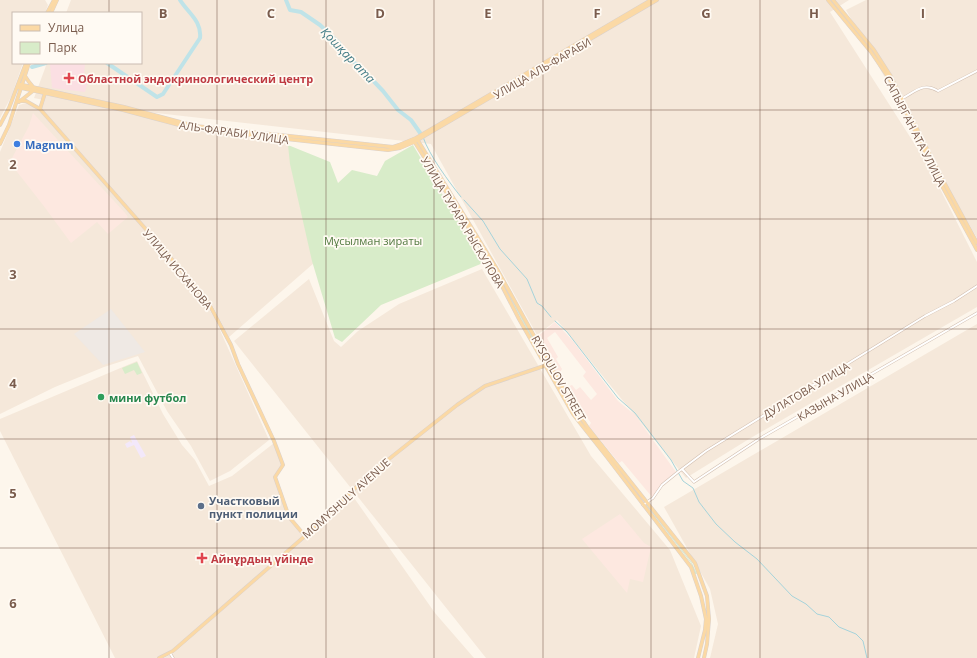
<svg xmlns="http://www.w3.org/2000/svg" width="977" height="658" viewBox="0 0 977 658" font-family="'Open Sans',sans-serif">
  <rect width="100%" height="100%" fill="#fdf6ec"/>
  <path fill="#f5e8da" d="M0,0H45L48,5L45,13H13V63H23L11,97L0,118Z
    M71,0H849L830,12L928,165L977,262V307L749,439L686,478L557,320L537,335L431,144L112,108L175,123L214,130L288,138L292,170L314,263L229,337L210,301L41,108L44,100L34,98L47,63H141V13H66Z
    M866,0H977V238L846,10Z
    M26,103L35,106L143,228L201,296L215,319L269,440L230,471L210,481L191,446L167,411L138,356L104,367L55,387L0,414V152L19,105Z
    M482,269L591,456L670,550L701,626L694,658H486L234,341L309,279L334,341L341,347L358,331L399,304Z
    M977,324V658H710L718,624L710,589L664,507Z
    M137,361L163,414L182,445L195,460L209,486L232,476L274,443L283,465L275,477L289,517L305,536L173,651L159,658H115L0,431V419Z
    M352,495L435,613L474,658H164L174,653Z"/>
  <path fill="#fde8e0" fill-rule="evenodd" d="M33,113L126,214L128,217L108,234L97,222L71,243L43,205L7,159L11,160L29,126Z
    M555,322L573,341L618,401L635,415L676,472L661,485L657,493L652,497L622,461L619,463L589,426L591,423L571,395L569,396L536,338ZM555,332L586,372L583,376L597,394L591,400L580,387L576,390L572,385L567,387L559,374L562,369L556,359L558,357L547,338Z
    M620,514L644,543L651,547L643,582L630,579L627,593L582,539Z"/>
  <path fill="#efe9e4" d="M111,309L145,352L103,365L74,334Z"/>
  <path fill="#f3e8fa" d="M134,435L146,456L141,458L134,445L127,448L125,444L130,441L131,443L132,442L130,437Z"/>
  <path fill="#fbdfe3" d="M52,63H85L84,75L88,81L85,92L52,88L50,64Z"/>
  <path fill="#d8ecc9" d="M288,145L330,162L338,183L352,170L377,176L385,161L413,145L483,263L381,305L342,342L335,338L312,261L290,164Z
    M496,272H497L547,362L545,363Z
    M137,362L142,373L137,375L134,370L125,374L122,368Z
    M647,504L692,563L697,574H695L691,563L646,505Z"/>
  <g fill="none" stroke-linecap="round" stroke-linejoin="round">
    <path stroke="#a5d3da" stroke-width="1" d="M423,137C429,155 449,182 461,197
      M464,200L483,221L500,249L527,279L537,303L542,306L551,317
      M555,321L567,332L618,398L635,413L671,460L683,481L693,488L699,502L716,524L735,542L757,559L792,596L806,604L817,614L829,617L839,627L856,634L863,641L867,658"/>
    <path stroke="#bfe3e8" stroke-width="4" d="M286,0L290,10L301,12L320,25L339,43L346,56L360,67L383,91L398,110L411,120L423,137
      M107,63L157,97L163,94L200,38C202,21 188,13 180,0
      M32,67L46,63"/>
    <defs>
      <path id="minor" d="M903,98C916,91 924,82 938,91L977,71
        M682,469L694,482L759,439L977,313
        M643,505L653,498L662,485L678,472L706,451L925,316L954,301L977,286
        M170,653L173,658"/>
      <path id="major" d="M828,0L871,52L892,83L936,175L977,250
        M833,0L874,50L890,75L939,173L977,243
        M47,13L54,0
        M51,13L57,0
        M25,76L29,82L34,88
        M18,84L124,107L195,126L393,147L399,145L416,138L651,0
        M17,87L123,110L183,126L213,131L388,150L400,148L414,142L657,0
        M20,101H26L40,109L158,243L208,302L231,345L238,364L274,441L283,465L275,477L289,517L305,536
        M19,102L34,90
        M40,109L45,93
        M0,125L9,108L26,63
        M417,139L497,269L571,403L588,428L695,563L707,596L709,619L707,644L704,658
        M414,141L488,259L519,319L573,414L607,457L691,567L701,596L706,619L705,630L698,658
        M0,144L9,125L29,63
        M159,658L173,651L305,536L370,474L457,405L485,386L547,365"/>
    </defs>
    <use href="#minor" stroke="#d1beb0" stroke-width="3"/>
    <use href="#major" stroke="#dad1cd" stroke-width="4"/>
    <use href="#minor" stroke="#fff" stroke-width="2"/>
    <use href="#major" stroke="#fbd9a5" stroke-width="3"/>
  </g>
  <path fill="none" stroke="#7a5c4d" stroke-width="1" stroke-opacity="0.55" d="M109,0V13M217,0V658M326,0V658M434,0V658M543,0V658M651,0V658M760,0V658M868,0V658M109,63V658M0,110H977M0,219H977M0,329H977M0,439H977M0,548H977"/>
  <g fill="#e0444e" stroke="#fffaf3" stroke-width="1.5">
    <path d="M67 72h4v4h4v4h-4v4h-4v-4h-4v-4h4z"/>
    <path d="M200 552h4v4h4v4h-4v4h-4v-4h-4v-4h4z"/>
  </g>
  <circle fill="#3f7fe0" stroke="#fffaf3" stroke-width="1.5" cx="17" cy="144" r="4"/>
  <circle fill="#2e9e5b" stroke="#fffaf3" stroke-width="1.5" cx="101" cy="397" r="4"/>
  <circle fill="#5c6f8a" stroke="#fffaf3" stroke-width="1.5" cx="201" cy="506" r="4"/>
  <g text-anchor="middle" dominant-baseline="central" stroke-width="3.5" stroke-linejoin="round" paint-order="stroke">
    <g font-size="11" fill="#7a5c4d" stroke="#fffaf3">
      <text transform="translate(542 68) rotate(-30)">УЛИЦА АЛЬ-ФАРАБИ</text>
      <text transform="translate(915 131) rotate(63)">САПЫРГАН АТА УЛИЦА</text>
      <text transform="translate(234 132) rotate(8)">АЛЬ-ФАРАБИ УЛИЦА</text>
      <text transform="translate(463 222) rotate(59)">УЛИЦА ТУРАРА РЫСКУЛОВА</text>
      <text transform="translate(178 269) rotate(50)">УЛИЦА ИСХАНОВА</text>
      <text transform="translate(559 378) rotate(60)">RYSQULOV STREET</text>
      <text transform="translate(806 390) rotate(-31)">ДУЛАТОВА УЛИЦА</text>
      <text transform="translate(835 396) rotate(-30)">КАЗЫНА УЛИЦА</text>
      <text transform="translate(346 498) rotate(-42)">MOMYSHULY AVENUE</text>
    </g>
    <g font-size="11" font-weight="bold" fill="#be3a42" stroke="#fffaf3" text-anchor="start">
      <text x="78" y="78">Областной эндокринологический центр</text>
      <text x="211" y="558">Айнұрдың үйінде</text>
    </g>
    <g font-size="11" font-weight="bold" fill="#366cbe" stroke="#fffaf3" text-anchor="start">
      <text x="25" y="144">Magnum</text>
    </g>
    <g font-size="11" fill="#537a41" stroke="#fffaf3">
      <text x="373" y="240">Мұсылман зираты</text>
    </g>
    <g font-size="11" font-weight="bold" fill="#27864d" stroke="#fffaf3" text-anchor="start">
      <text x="109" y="397">мини футбол</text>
    </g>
    <g font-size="11" font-weight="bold" fill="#4e5e75" stroke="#fffaf3" text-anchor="start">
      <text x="209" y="500">Участковый<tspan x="209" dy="13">пункт полиции</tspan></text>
    </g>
    <g font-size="12" font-style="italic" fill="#437c86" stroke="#fffaf3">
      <text transform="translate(348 55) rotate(46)">Қошқар ата</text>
    </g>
  </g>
  <g font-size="13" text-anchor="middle" font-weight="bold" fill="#7a5c4d" stroke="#fffaf3" stroke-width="3.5" stroke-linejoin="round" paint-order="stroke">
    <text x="163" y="18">B</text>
    <text x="271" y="18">C</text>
    <text x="380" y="18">D</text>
    <text x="488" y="18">E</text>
    <text x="597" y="18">F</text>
    <text x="706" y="18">G</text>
    <text x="814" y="18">H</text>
    <text x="923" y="18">I</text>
    <text x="13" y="169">2</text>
    <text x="13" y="279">3</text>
    <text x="13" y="388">4</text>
    <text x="13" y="498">5</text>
    <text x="13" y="608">6</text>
  </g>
  <rect x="12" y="12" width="130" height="52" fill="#fffaf3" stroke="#cabbb1"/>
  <rect x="20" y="25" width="20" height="6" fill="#fbd9a5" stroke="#cabbb1"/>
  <text x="48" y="32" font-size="12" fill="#7a5c4d">Улица</text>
  <rect x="20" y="42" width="20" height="12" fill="#d8ecc9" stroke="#cabbb1"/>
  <text x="48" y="52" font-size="12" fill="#7a5c4d">Парк</text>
</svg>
